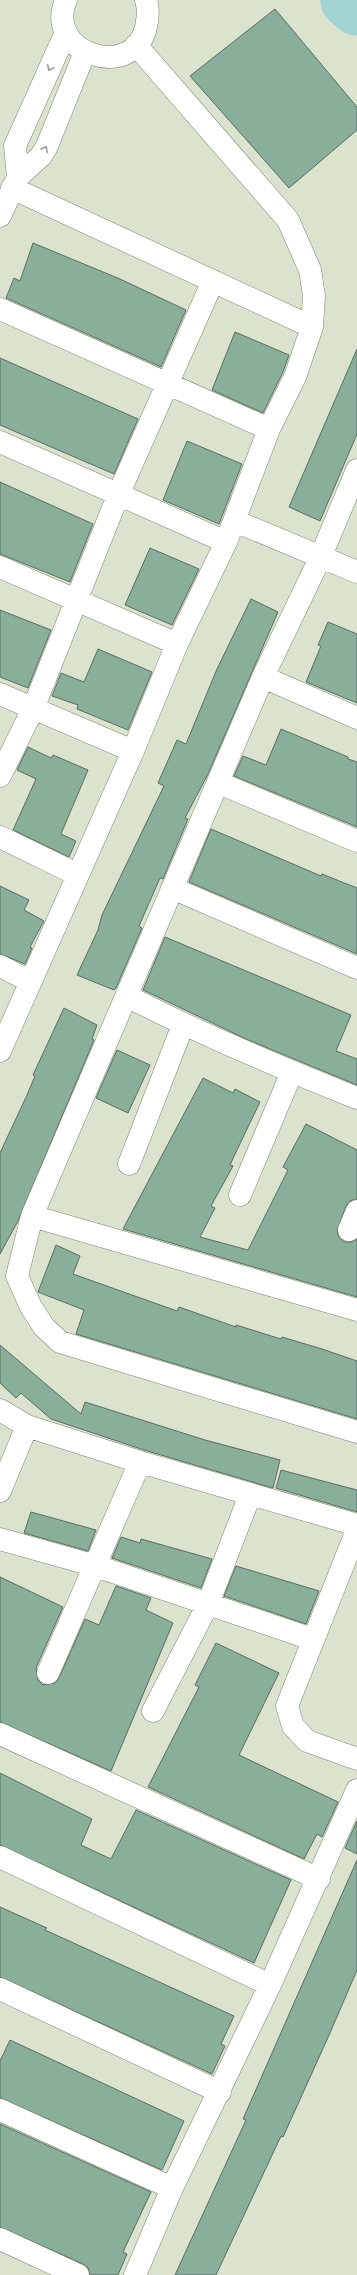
<svg xmlns="http://www.w3.org/2000/svg" width="357" height="2275" viewBox="0 0 357 2275" font-family="'Crimson Pro',serif">
  <rect width="100%" height="100%" fill="#dbe3cf"/>
  <g fill="none" stroke-linecap="round" stroke-linejoin="round">
    <path stroke="#a2d3d1" stroke-width="57" d="M349,0L357,7"/>
  </g>
  <path fill="#89ae99" stroke="#5a6d62" d="M275,9L357,107V130L289,188L190,76Z
    M33,243L120,279L186,310L161,367L6,298L14,278L20,281Z
    M235,332L289,355L283,372L263,413L212,390Z
    M357,349V434L320,521L289,507Z
    M0,358L138,419L114,474L0,425Z
    M187,441L242,464L219,524L163,500Z
    M0,482L93,524L70,582L0,554Z
    M150,548L199,569L172,625L125,605Z
    M251,599L278,612L208,774L185,818L188,819L163,879L160,878L139,926L142,928L116,988L114,990L77,975L98,930L102,915L164,786L158,783L177,740L186,744L217,669Z
    M0,610L51,630L28,688L0,677Z
    M328,622L357,634V703L306,682L321,646L318,645Z
    M98,649L152,672L128,730L77,709L78,705L52,696L61,673L84,682Z
    M281,729L348,757V759L357,762V827L234,776L243,756L266,765Z
    M28,747L51,758L53,755L88,770L61,834L76,841L69,857L13,830L36,779L17,770Z
    M211,829L321,876L322,874L357,888V954L189,882Z
    M0,886L29,900L24,910L44,921L30,947L32,948L25,964L0,954Z
    M165,937L351,1015L336,1051L357,1059V1085L246,1039L143,990Z
    M64,1008L97,1025L92,1039L94,1040L18,1221L0,1254V1153L27,1095L35,1076L33,1075Z
    M117,1050L150,1065L128,1113L96,1098Z
    M203,1078L233,1093L235,1089L260,1102L236,1152L230,1165L233,1166L211,1206L215,1208L200,1237L248,1250L288,1170L283,1167L306,1124L357,1150V1199L350,1201L346,1206L337,1231L339,1238L345,1242H351L357,1239V1297L123,1229Z
    M56,1245L80,1256L73,1274L177,1311L179,1307L236,1327V1325L281,1339L282,1337L322,1349L357,1361V1419L76,1334L84,1310L38,1292Z
    M0,1345L81,1414L85,1402L205,1440L280,1460L273,1488L144,1450L51,1419L21,1393L16,1398L0,1383Z
    M281,1470L357,1490V1512L276,1488Z
    M31,1512L96,1530L88,1551L24,1533Z
    M121,1537L140,1543L141,1539L212,1559L201,1588L112,1558Z
    M236,1566L319,1591L306,1624L224,1596Z
    M0,1577L63,1607L36,1668L38,1680L43,1685L55,1683L59,1678L85,1619L99,1625L116,1586L151,1598L146,1610L173,1623L111,1771L0,1722Z
    M216,1643L279,1673L239,1755L338,1802L322,1837L317,1834L304,1859L148,1787L199,1687L195,1685Z
    M0,1773L92,1819L81,1845L111,1859L136,1810L291,1880L254,1963L0,1845Z
    M357,1821V1854L345,1848Z
    M357,1860V1970L330,2033L283,2137L281,2136L216,2275H175L246,2120L243,2119Z
    M0,1907L47,1928L45,1930L234,2016L221,2044L225,2046L212,2074L0,1977Z
    M10,2040L184,2121L162,2170L0,2098V2061Z
    M0,2124L151,2192L123,2252L127,2254L118,2275H90L88,2268L83,2264L0,2227Z"/>
  <g fill="none" stroke-linecap="round" stroke-linejoin="round">
    <defs>
      <path id="minor" d="M66,0C43,54 134,82 146,27C148,18 149,9 146,0
        M18,177L15,146L66,32
        M12,188L312,327
        M0,216L18,177L41,156L47,146L85,52
        M0,309L269,429
        M0,442L226,542
        M357,470L321,556L263,677L32,1216L17,1276L31,1307L44,1327L60,1342L357,1432
        M235,521L357,572
        M0,567L177,644
        M263,677L357,718
        M0,694L133,751
        M0,776L33,709L119,493L213,281
        M219,783L357,841
        M0,837L78,875
        M172,888L357,968
        M0,966L30,981
        M127,996C202,1035 279,1067 357,1098
        M0,1051L133,751L177,644L226,542L269,429L295,377L312,327L314,296L310,270L288,220L136,45
        M129,1164L183,1025
        M240,1195L292,1072
        M32,1216L357,1310
        M349,1230L357,1211
        M0,1410L27,1426L140,1462L357,1525
        M0,1491L27,1426
        M357,1530L287,1706L293,1726L307,1741L357,1759
        M0,1539L96,1566L312,1639
        M48,1673L140,1462
        M153,1711L208,1604L250,1495
        M0,1734L319,1879
        M0,1857L270,1985
        M0,1989L220,2092
        M0,2110L172,2188
        M0,2239L78,2275
        M135,2275L172,2188L270,1985L357,1790"/>
    </defs>
    <use href="#minor" stroke="#7d8572" stroke-width="23"/>
    <use href="#minor" stroke="#fff" stroke-width="22"/>
  </g>
  <defs><path id="oneway-chevron" d="M-2-3.5L2.5 0L-2 3.5" fill="none" stroke-width="1.6" stroke-linecap="round" stroke-linejoin="round"/></defs>
  <g stroke="#9b9c99">
    <use href="#oneway-chevron" transform="translate(50 68) rotate(114)"/>
    <use href="#oneway-chevron" transform="translate(45 149) rotate(-61)"/>
  </g>
</svg>
